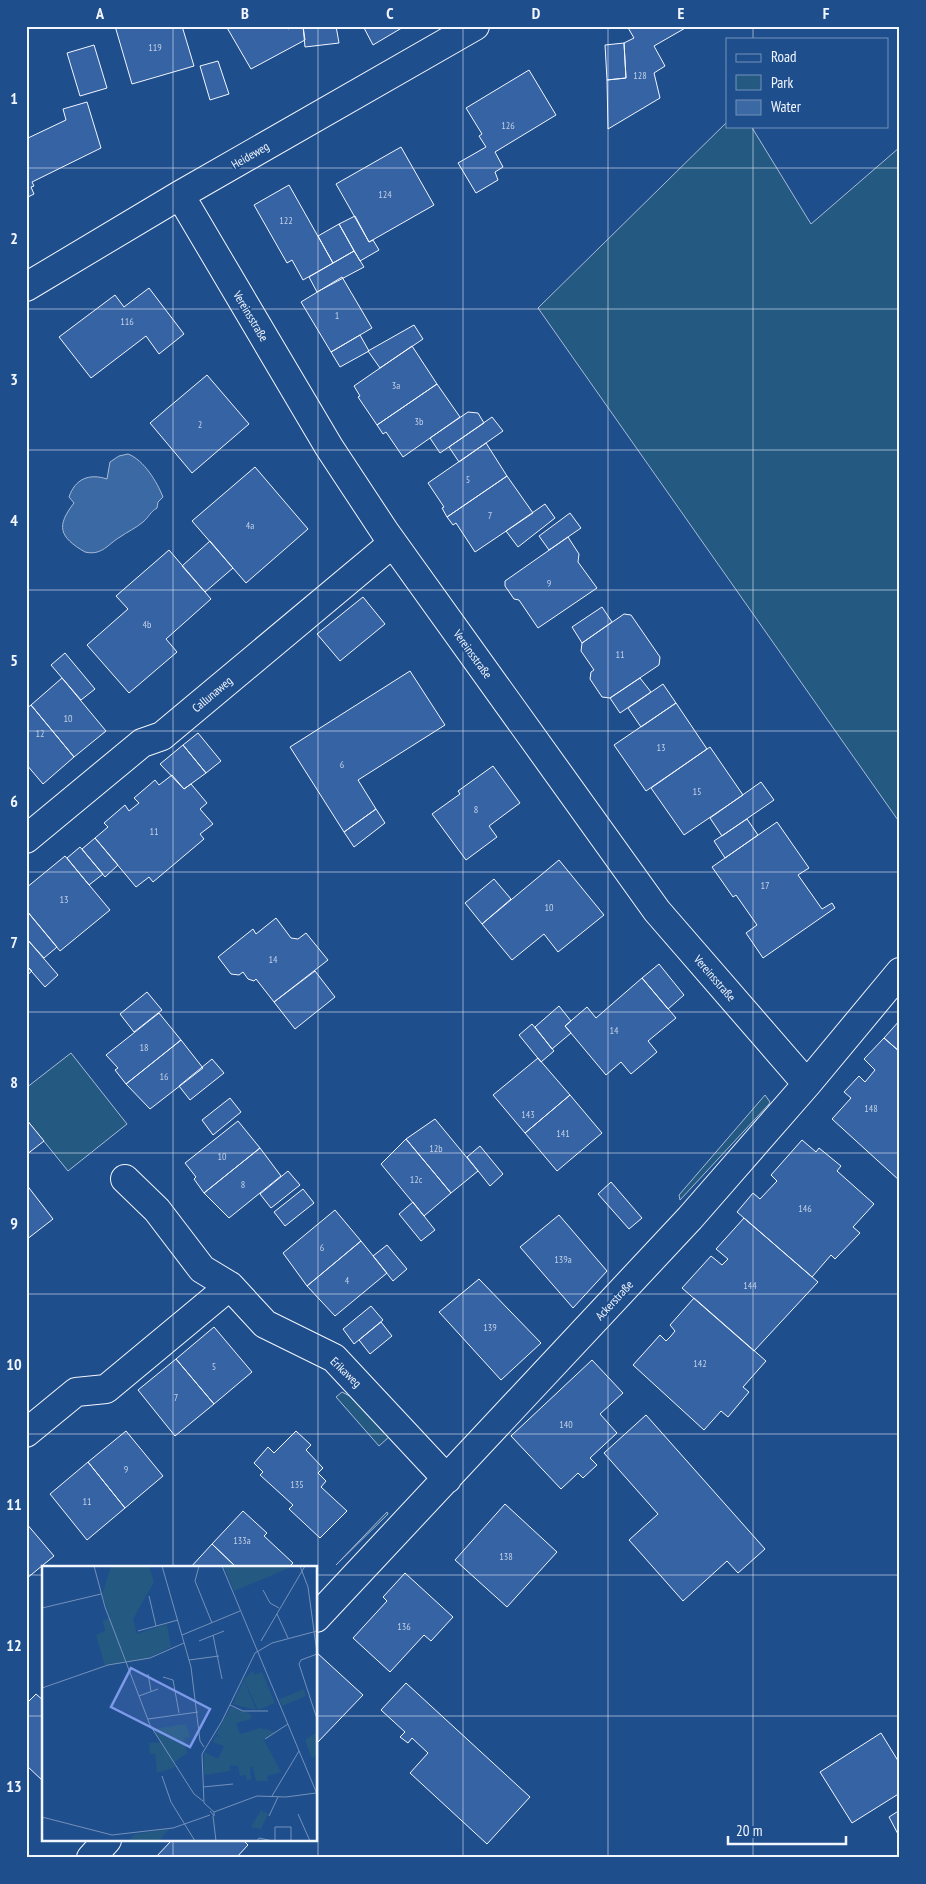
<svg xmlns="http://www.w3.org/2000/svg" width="926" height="1884" viewBox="0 0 926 1884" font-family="'PT Sans Narrow',sans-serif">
  <rect width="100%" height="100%" fill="#1f4e8c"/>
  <path fill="#245a82" stroke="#a8bbd7" d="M727,122V126H751L811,224L900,147V823L538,308Z
    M71,1053L127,1124L68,1171L26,1119V1088Z
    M765,1095L770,1102L769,1104L680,1200L679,1195Z
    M342,1392L361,1402L390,1436L379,1446L336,1397Z
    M387,1512L388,1514L336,1565Z"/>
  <path fill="#3b69a3" stroke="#a8bbd7" d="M128,454C144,460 157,482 163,497L158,502L157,508C150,512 149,517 143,522C136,528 127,532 120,537C108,544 102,556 85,552C59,537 56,526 74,503L69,497C75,479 89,473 107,479L110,462L119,456Z"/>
  <path fill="#3563a3" stroke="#f2f6ff" d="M115,26H149L150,28L182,26L194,66L132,84Z
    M226,26H286L288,29L294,26H303L305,40L251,69Z
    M303,26H336L339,43L305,47Z
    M363,26H405L373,45Z
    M627,26L687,27L654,46L665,66L654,73L660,98L608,129L607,80L626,78L624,43L634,38Z
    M624,43L626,78L607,80L605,45Z
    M94,45L107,88L80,96L67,53Z
    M218,61L229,94L210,100L200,66Z
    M529,70L556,115L495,152L503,167L495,172L498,180L476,193L458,163L486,147L479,136L482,134L466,108Z
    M87,102L101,148L32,182L34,186L31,187L34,194L26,198V139L66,120L63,109Z
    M401,147L434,205L369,242L336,184Z
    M289,185L333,263L303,280L292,260L287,263L254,205Z
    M355,216L369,242L373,240L379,250L360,261L339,224Z
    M339,224L354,251L333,263L318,236Z
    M354,251L364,267L317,292L309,277Z
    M342,277L372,328L331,352L301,302Z
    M149,288L184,334L159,354L146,336L91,378L59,337L115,295L124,307Z
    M414,325L423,339L380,368L368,351Z
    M360,335L369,351L340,367L331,352Z
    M412,346L437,384L377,425L358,397L360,396L354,386Z
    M207,375L249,424L192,473L150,423Z
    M437,384L460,417L403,457L386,432L383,434L377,425Z
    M468,412L478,413L484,423L440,453L430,438Z
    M492,417L503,431L459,462L449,447Z
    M486,443L507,476L447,517L442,508L444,507L428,483Z
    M255,467L308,529L246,583L192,521Z
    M507,476L533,513L475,552L456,523L453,525L447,517Z
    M545,504L555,518L518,547L506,531Z
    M570,513L581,528L549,550L539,536Z
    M568,537L579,554L578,562L597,588L538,628L519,600L514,599L505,586V581Z
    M210,541L233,568L205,592L182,566Z
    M169,550L211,599L166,639L177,652L129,693L87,645L128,609L116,596Z
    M363,597L385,624L340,661L317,634Z
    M602,607L612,622L582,643L572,627Z
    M624,614L631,615L660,657L659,665L610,698L602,697L590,679L591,672L594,670L581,651L582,643Z
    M65,653L95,689L81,700L51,665Z
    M410,671L445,725L358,780L376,809L344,832L290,747Z
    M62,678L106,731L74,757L31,705Z
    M640,678L651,692L620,713L610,698Z
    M663,684L676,703L641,727L628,708Z
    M676,703L707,749L646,791L614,745Z
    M31,705L74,757L43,784L26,764V709Z
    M198,733L221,761L206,773L183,745Z
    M183,745L206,773L184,789L160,764Z
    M710,747L743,795L684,835L651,788Z
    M493,766L520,803L489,826L497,837L466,860L432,814L460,794L458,791Z
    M172,775L184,789L191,784L207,803L200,809L213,824L200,834L204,839L153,882L149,877L136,887L95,838L108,827L104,823L125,805L129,811L139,803L134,798L155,780L159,785Z
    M761,782L774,800L722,836L710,818Z
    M376,809L385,823L354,847L344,832Z
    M747,819L758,835L725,858L714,841Z
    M777,822L809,868L798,875L822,909L832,903L835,908L763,958L746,933L757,925L736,895L733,897L712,867Z
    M95,838L118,865L105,877L82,849Z
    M80,847L103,874L89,885L67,858Z
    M65,856L110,910L60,951L26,910V888Z
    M559,860L604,915L558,952L544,934L512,960L482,924Z
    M494,879L511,899L482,924L465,903Z
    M27,911L57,947L44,958L26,938Z
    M276,918L291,938L298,939L306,933L328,960L274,1002L256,979L254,981L248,979L243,972L239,975L231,974L218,957L253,929L256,934Z
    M26,938L58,975L45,987L26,965Z
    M659,964L684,995L668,1009L642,978Z
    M26,965L32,971L26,976Z
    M315,971L335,997L295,1029L274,1002Z
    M642,978L676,1018L648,1041L657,1052L631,1074L621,1062L606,1075L565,1026L587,1007L596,1018Z
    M147,992L162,1010L134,1032L120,1014Z
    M559,1006L571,1021L565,1026L571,1033L552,1049L535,1027Z
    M159,1013L181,1040L126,1084L115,1070L118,1068L106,1055Z
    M900,1020V1052L884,1038Z
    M532,1024L554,1051L541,1062L519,1035Z
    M884,1038L900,1052V1181L832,1119L851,1098L844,1092L859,1076L865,1082L875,1070L864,1059Z
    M181,1040L203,1068L150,1109L126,1084Z
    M538,1058L570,1095L525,1133L493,1095Z
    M212,1059L224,1073L190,1100L179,1086Z
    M570,1095L602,1133L557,1171L525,1133Z
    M230,1098L241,1112L213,1135L202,1120Z
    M26,1119L44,1141L26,1155Z
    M435,1119L478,1171L451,1193L406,1139Z
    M238,1121L260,1148L204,1193L194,1179L196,1177L185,1163Z
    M406,1139L451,1193L424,1216L381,1164Z
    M802,1140L816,1152L819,1148L841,1166L837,1171L874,1204L853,1227L860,1233L835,1259L831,1255L812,1277L737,1212L753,1193L760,1199L777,1181L771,1175Z
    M480,1146L503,1174L490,1186L467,1157Z
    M260,1148L281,1176L229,1218L204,1193Z
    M288,1171L300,1185L271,1208L260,1194Z
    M611,1182L642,1218L629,1229L598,1194Z
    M26,1184L53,1219L26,1240Z
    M303,1189L314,1203L285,1226L274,1212Z
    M413,1202L435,1230L421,1241L399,1214Z
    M335,1210L361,1241L307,1286L283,1253Z
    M559,1215L607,1271L573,1308L520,1247Z
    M744,1218L818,1282L754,1351L682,1288L711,1256L722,1265L728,1259L716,1249Z
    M361,1241L387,1273L335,1316L307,1286Z
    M387,1245L407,1269L393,1281L373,1256Z
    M479,1279L541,1343L501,1380L439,1312Z
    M694,1298L766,1361L743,1387L749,1392L728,1417L721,1411L704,1430L633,1365L660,1335L666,1341L671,1336L675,1331L670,1325Z
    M371,1306L383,1320L354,1344L343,1329Z
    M381,1322L392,1336L370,1354L359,1340Z
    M214,1327L252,1372L214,1404L176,1359Z
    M176,1359L214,1404L175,1436L138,1390Z
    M592,1360L623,1393L600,1414L617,1433L590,1458L597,1465L583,1478L578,1473L561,1489L511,1436Z
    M646,1415L765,1549L738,1573L727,1561L683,1601L629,1540L658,1514L604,1453Z
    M126,1431L163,1476L125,1508L88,1462Z
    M296,1431L311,1445L306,1450L323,1468L318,1473L326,1481L321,1487L347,1511L320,1538L289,1509L293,1505L260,1475L263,1472L254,1463L268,1447L274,1453Z
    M88,1462L125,1508L87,1540L50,1494Z
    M505,1504L557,1552L507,1607L455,1560Z
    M243,1511L267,1533L264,1536L293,1563L288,1568H233L235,1566L212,1544Z
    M26,1523L54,1556L26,1579Z
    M212,1544L235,1566L233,1568H190Z
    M405,1573L453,1617L431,1641L424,1635L390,1672L353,1638L387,1601L383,1597Z
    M316,1652L363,1695L316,1744Z
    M406,1683L530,1797L487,1844L410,1773L428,1753L412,1738L408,1743L400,1737L405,1732L381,1710Z
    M36,1694L44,1701V1782L26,1765V1704Z
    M881,1733L900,1764V1793L852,1823L820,1772Z
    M900,1810V1838L889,1817Z
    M172,1840H243L248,1845L236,1858H155Z"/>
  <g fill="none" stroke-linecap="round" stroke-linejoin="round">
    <defs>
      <path id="street" d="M180,195L329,447L385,532L657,911L807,1084
        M26,287L180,195L475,26
        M26,839L142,743L162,736L393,543
        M125,1179L157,1210L202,1269L230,1286L265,1324L334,1358L447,1479
        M26,1433L76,1392L106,1389L230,1286
        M316,1618L690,1218L807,1084L900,972
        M91,1858L107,1840"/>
    </defs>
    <use href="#street" stroke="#f2f6ff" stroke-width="30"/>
    <use href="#street" stroke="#1f4e8c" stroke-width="28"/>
  </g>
  <path fill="none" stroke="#f2f6ff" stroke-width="1" stroke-opacity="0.55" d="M173,26V1568M318,26V1858M463,26V1858M608,26V1858M753,26V39M753,126V1858M26,168H900M26,309H900M26,450H900M26,590H900M26,731H900M26,872H900M26,1012H900M26,1153H900M26,1294H900M26,1434H900M26,1575H44M316,1575H900M26,1716H44M316,1716H900M173,1840V1858"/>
  <g text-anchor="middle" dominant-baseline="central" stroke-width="4" stroke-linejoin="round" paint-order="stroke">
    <g font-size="10" fill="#c3d1e8">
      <text x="155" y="47">119</text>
      <text x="640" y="75">128</text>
      <text x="508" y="125">126</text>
      <text x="385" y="194">124</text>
      <text x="286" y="220">122</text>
      <text x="337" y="315">1</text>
      <text x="127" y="321">116</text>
      <text x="396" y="385">3a</text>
      <text x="419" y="421">3b</text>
      <text x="200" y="424">2</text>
      <text x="468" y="479">5</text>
      <text x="490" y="515">7</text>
      <text x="250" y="525">4a</text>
      <text x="549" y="583">9</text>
      <text x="147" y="624">4b</text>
      <text x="620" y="654">11</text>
      <text x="68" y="718">10</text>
      <text x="40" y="733">12</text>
      <text x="661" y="747">13</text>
      <text x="342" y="764">6</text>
      <text x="697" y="791">15</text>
      <text x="476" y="809">8</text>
      <text x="154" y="831">11</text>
      <text x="765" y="885">17</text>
      <text x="64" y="899">13</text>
      <text x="549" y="907">10</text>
      <text x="273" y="959">14</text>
      <text x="614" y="1030">14</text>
      <text x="144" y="1047">18</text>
      <text x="164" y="1076">16</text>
      <text x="871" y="1108">148</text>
      <text x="528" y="1114">143</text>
      <text x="563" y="1133">141</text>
      <text x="436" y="1148">12b</text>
      <text x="222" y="1156">10</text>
      <text x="416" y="1179">12c</text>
      <text x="243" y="1184">8</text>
      <text x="805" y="1208">146</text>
      <text x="322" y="1247">6</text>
      <text x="563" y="1259">139a</text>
      <text x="347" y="1280">4</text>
      <text x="750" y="1285">144</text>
      <text x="490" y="1327">139</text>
      <text x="700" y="1363">142</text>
      <text x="214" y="1366">5</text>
      <text x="176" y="1397">7</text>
      <text x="566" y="1424">140</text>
      <text x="126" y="1469">9</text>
      <text x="297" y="1484">135</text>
      <text x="87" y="1501">11</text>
      <text x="242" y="1540">133a</text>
      <text x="506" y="1556">138</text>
      <text x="404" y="1626">136</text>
    </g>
    <g font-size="12" fill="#f2f6ff" stroke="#1f4e8c">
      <text transform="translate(250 155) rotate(-30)">Heideweg</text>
      <text transform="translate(251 316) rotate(59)">Vereinsstraße</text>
      <text transform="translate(473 654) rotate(54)">Vereinsstraße</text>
      <text transform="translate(212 694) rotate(-40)">Callunaweg</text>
      <text transform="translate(715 978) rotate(49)">Vereinsstraße</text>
      <text transform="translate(614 1300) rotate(-47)">Ackerstraße</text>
      <text transform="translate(346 1372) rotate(44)">Erikaweg</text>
    </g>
  </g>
  <g transform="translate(42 1566)">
    <rect width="275" height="275" fill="#1f4e8c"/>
    <path d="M69,0H107L112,16L91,53L95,68L125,58L129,81L106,92L63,100L54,69L63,65L61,55L68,51L60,29ZM182,0H252L192,25ZM211,105L213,109L220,106L233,137L216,144L202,113ZM202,114L214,144L191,138ZM262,123L264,130L240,140L236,130L238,133ZM189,141L209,148V153L194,157L198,168L218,162L234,166L222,174L239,206L225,210L226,215H214L211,201H208L209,213L205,214L204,209L198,210L196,200L188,199V205L162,209V186L176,193L182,180L171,176L174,170L181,173L174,168ZM144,158L148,171L142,172L145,187L131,197L133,201L115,207L113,188H108L107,177L119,176L112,163ZM275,166V189L270,192L263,174ZM219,244L226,248L219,263L209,261ZM127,263L117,275H86L93,268Z" fill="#245a82"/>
    <path fill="none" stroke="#7391ba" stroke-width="1" d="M52,0L63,41L108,159L152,228L161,235M120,0L149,101L158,175L162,181M157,0L153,15L170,57M180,0L275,228M258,0L266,21L275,87M221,24L228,37L237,42M107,30L114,60M0,42L59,28M235,48L246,72M96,65L136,54M140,69L198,45M171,69L180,113M157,75L182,65M219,75L263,0M275,88L259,94L257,98L275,153M147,94L177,90M106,108L109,125M121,111L131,114L137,147M0,122L66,99L108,92L142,77M97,130L116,123M188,139L201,145H226M106,153L156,146M223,173L246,158M120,210L129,236L153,275M161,221L191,218M230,230L257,185M168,245L172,250V246L162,237L160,188L180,155L213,87L230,77L275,65M172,246L215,230L244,231L274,227M256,248L268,275M171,250L174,275M227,250L236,231M0,251L70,269L131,262L168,249M215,275L217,272L231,275M233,275V261H249V275"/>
    <path fill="#7d9aea" fill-opacity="0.15" stroke="#7d9aea" stroke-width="2.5" d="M89,102L168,143L148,181L69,141Z"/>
    <rect width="275" height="275" fill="none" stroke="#f2f6ff" stroke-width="2.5"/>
  </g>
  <rect width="926" height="1884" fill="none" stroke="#1f4e8c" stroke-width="55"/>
  <rect x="726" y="38" width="162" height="90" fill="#1f4e8c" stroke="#7391ba"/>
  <rect x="736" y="54" width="25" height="8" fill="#1f4e8c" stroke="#7391ba"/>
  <text x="771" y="62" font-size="15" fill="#f2f6ff">Road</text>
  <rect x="736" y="75" width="25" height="15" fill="#245a82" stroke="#7391ba"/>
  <text x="771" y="88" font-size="15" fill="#f2f6ff">Park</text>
  <rect x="736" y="100" width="25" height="15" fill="#3b69a3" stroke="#7391ba"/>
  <text x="771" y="112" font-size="15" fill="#f2f6ff">Water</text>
  <path d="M728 1836v8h118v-8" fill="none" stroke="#f2f6ff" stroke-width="2.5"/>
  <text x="736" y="1836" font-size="15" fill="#f2f6ff" stroke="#1f4e8c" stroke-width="4" paint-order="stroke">20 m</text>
  <rect x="28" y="28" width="870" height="1828" fill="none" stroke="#f2f6ff" stroke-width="2"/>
  <g font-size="16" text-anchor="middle" font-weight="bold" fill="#f2f6ff">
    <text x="100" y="19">A</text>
    <text x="245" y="19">B</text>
    <text x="390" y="19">C</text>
    <text x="536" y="19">D</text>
    <text x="681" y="19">E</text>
    <text x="826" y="19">F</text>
    <text x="14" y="104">1</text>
    <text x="14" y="244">2</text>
    <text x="14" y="385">3</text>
    <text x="14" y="526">4</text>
    <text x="14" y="666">5</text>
    <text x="14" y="807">6</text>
    <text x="14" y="948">7</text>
    <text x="14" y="1088">8</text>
    <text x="14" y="1229">9</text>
    <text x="14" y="1370">10</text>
    <text x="14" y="1510">11</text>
    <text x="14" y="1651">12</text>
    <text x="14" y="1792">13</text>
  </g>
</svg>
